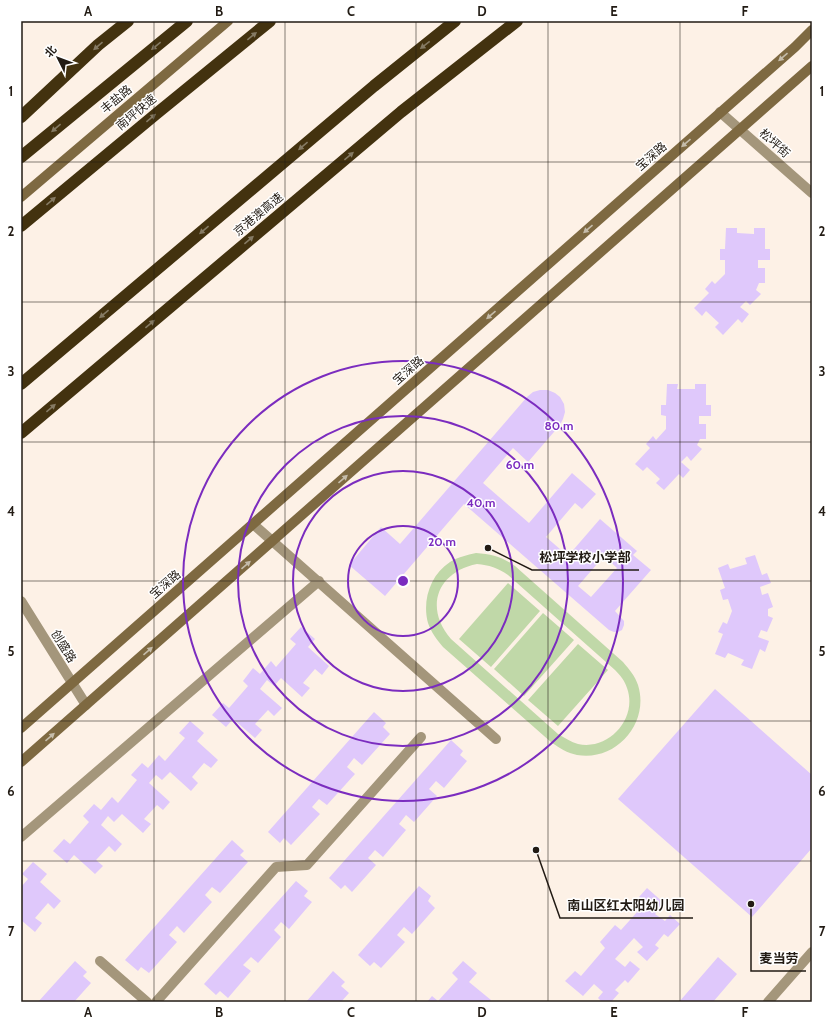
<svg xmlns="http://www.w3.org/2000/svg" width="833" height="1023" viewBox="0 0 833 1023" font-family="Cabin,'Noto Sans SC',sans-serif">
  <rect width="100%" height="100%" fill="#fdf1e6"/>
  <path fill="#c0d8a8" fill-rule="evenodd" d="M476,553C492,554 502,557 515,566L623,662C629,669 635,676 638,685C650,723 616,762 577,755C567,753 560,748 552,743L443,647C437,640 431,632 428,623C422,601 430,575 450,562C458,557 467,555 476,553ZM477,564C489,565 498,568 508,575L615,670C620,675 625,681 627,688C638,718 609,751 578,744C571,742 565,738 558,734L451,639C424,608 437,572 477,564Z
    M508,583L540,611L491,667L459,639Z
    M543,613L574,640L524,696L494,669Z
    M578,644L608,670L558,726L528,700Z"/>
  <path fill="#dfc8fb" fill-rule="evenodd" d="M726,228H737V233L754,234V228H765V249H770V260H758V268H765V283H759L756,290L761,294L750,305L746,301L740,307L749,314L742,323L738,319L723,335L715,327L719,323L706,311L702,316L694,308L709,293L705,289L712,281L715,284L725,274V260H720V249H725Z
    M667,384H678L677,389H695V384H706V405H711V416H699V424H706V439H700L697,445L702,449L691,461L687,456L681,462L690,470L683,478L679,474L664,490L656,483L660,479L647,467L643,471L635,464L650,448L646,444L653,436L656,440L666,429V416L661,415V405H666Z
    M540,390H548L555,393L560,397L564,404L565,412L563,419L560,425L528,462L513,448L483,483L529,523L572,473L596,494L582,509L575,503L546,537L568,556L600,519L637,551L633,555L651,570L615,611L624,621V625L622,630L618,632H614L609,630L464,504L385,596L349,565L381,527L400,544L527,397L533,392ZM604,556L617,568L591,597L578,586Z
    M755,555L762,575L767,573L771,583L760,587L762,595L768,593L773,607L768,609V616L773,618L767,632L761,630L758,637L769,641L765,652L760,649L752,669L741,665L744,660L728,653L725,658L715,654L723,634L718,632L723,622L727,624L732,611L728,599L723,600L720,590L725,588L718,568L728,564L730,569L747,564L745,558Z
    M301,627L315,639L308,647L329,666L322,675L315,669L303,683L310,688L302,697L281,678L274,686L267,680L260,689L282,708L274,716L268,710L255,724L262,730L255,738L233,719L226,727L212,715L223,703L229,708L248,686L243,681L253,668L260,674L271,661L276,667L296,644L290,639Z
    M715,689L812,775V848L752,917L618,799Z
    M374,712L386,723L383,727L390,734L362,765L354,758L347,767L355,774L327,805L319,799L312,807L320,814L291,845L284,838L280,843L268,832Z
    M190,721L204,733L197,741L218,760L211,768L204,763L192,777L198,783L191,791L170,772L162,780L156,775L149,783L170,802L163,810L157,805L144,819L151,824L143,833L122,814L114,822L108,816L101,825L122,844L115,852L109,846L96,860L103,866L95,874L74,855L67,863L53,851L64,839L70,844L89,822L83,816L94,804L101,810L112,797L118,803L137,780L131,775L142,763L148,768L159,755L165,761L185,738L179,733Z
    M451,740L463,751L460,755L467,761L444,788L436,781L429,789L437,796L414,822L406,815L399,824L406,830L383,857L375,850L368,858L376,865L352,892L345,885L341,889L329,878Z
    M232,840L244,851L240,855L248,862L220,893L212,887L205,895L212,902L184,933L177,926L169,935L177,942L149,973L141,967L138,971L125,960Z
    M33,862L47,874L40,882L61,901L54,909L48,903L35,918L42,923L35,932L21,920V887L28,879L22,874Z
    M296,881L308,891L304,896L312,902L289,929L281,922L274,930L281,937L258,963L251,957L243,965L251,971L228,998L220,991L216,995L204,984Z
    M419,886L431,896L428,901L435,908L412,934L404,927L397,935L405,942L381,968L374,962L370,966L358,955Z
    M647,888L664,903L655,914L665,921L670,915L680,924L668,937L664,934L655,945L659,948L647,961L637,952L643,947L634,938L615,959L625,967L630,961L640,969L628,983L625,980L615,990L619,993L611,1002H602L598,998L603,992L594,984L583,996L565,981L575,971L581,976L605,948L600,942L615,925L621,930L646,902L639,897Z
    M718,957L737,974L713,1002H679Z
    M75,961L87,972L83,976L91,983L74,1002H38Z
    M463,961L477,973L469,982L491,1000L489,1002H427L432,996L438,1001L458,979L452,973Z
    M333,971L345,982L341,986L349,993L341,1002H306Z"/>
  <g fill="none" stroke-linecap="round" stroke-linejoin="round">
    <path stroke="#a4967b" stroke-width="10" d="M253,524L496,739
      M21,837L319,581
      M100,961L147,1002
      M156,1002L276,867L307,865L421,737"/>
    <path stroke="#a4967b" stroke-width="10" d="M720,112L812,193
      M21,601L86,705
      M768,1002L812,952"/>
    <path stroke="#7e6941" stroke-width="10" d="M21,197L228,21
      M21,728L795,47L812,30
      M21,762L812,66"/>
    <path stroke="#43320f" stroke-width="12" d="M21,117L98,45L128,21
      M21,157L187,21
      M21,226L156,114L270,21
      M21,384L374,86L455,21
      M21,433L401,112L517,21"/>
  </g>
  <defs><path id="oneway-solid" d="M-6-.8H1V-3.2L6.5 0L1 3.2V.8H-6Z"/></defs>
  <g fill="#857a63">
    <use href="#oneway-solid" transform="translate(252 36) rotate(-39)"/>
    <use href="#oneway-solid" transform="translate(425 45) rotate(142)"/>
    <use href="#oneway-solid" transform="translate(98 46) rotate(139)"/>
    <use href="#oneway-solid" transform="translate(156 46) rotate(141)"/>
    <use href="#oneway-solid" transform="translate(151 118) rotate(-40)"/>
    <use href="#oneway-solid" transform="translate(56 128) rotate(140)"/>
    <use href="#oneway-solid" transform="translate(303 146) rotate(140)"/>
    <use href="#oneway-solid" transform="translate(349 156) rotate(-40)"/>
    <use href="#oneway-solid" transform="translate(51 201) rotate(-40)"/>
    <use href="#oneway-solid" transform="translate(204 230) rotate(140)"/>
    <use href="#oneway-solid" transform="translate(249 240) rotate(-40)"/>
    <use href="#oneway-solid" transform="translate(104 314) rotate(140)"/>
    <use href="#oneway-solid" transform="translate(150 324) rotate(-40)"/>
    <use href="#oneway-solid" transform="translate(51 408) rotate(-40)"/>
  </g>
  <g fill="#c5bcaa">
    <use href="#oneway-solid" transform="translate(783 57) rotate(139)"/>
    <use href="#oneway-solid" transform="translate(686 143) rotate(139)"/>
    <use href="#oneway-solid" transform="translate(588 229) rotate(139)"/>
    <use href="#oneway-solid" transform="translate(491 315) rotate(139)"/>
    <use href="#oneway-solid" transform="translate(343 479) rotate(-41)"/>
    <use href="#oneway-solid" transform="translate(246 565) rotate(-41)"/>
    <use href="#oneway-solid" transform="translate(148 651) rotate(-41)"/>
    <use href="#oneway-solid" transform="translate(50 737) rotate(-41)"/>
  </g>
  <path fill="none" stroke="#221b14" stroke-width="1" stroke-opacity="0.55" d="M154,21V1002M285,21V1002M416,21V1002M548,21V1002M680,21V1002M21,162H812M21,302H812M21,442H812M21,581H812M21,721H812M21,861H812"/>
  <g fill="none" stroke="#7b2cbf" stroke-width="2">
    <circle cx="403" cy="581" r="55"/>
    <circle cx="403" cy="581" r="110"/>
    <circle cx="403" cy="581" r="165"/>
    <circle cx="403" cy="581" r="220"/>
  </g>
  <g text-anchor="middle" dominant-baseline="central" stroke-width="3" stroke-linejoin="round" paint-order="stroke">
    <g font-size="12" fill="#221b14" stroke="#fff">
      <text transform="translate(116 99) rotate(-40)">丰盐路</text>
      <text transform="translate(136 112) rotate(-40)">南坪快速</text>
      <text transform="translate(775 143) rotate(42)">松坪街</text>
      <text transform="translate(651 156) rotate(-41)">宝深路</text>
      <text transform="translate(258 214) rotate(-40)">京港澳高速</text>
      <text transform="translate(408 370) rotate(-41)">宝深路</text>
      <text transform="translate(165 584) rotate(-41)">宝深路</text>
      <text transform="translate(64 646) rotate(58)">创盛路</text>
    </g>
  </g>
  <circle cx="403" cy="581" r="6" fill="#7b2cbf" stroke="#fff" stroke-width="2"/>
  <g font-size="12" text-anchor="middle" font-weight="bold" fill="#7b2cbf" stroke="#fff" stroke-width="3" stroke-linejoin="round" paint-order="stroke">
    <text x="559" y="430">80 m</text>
    <text x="520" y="469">60 m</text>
    <text x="481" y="507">40 m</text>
    <text x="442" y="546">20 m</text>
  </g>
  <path fill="none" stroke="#221b14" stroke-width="1.5" d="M488 548L532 570H639M536 850L560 918H693M751 904L751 971H806"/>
  <g fill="#221b14" stroke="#fff" stroke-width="1.5">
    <circle cx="488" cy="548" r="4"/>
    <circle cx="536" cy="850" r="4"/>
    <circle cx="751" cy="904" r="4"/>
  </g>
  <g font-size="13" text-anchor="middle" font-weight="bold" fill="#221b14" stroke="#fff" stroke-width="3" stroke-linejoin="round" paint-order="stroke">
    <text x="585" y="562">松坪学校小学部</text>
    <text x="626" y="910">南山区红太阳幼儿园</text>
    <text x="779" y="963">麦当劳</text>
  </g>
  <rect width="833" height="1023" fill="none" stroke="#ffffff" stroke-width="44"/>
  <g transform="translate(58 58) rotate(312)" stroke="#ffffff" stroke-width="3" paint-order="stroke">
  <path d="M0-3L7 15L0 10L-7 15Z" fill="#221b14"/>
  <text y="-6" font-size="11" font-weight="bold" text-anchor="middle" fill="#221b14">北</text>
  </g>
  <rect x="22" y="22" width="789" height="979" fill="none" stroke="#221b14" stroke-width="1.5"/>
  <g font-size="13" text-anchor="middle" font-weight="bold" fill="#221b14">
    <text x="88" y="16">A</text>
    <text x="219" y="16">B</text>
    <text x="351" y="16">C</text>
    <text x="482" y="16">D</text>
    <text x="614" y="16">E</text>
    <text x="745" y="16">F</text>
    <text x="11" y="96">1</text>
    <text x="822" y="96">1</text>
    <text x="11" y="236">2</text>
    <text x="822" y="236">2</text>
    <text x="11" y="376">3</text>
    <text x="822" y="376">3</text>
    <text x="11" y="516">4</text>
    <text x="822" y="516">4</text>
    <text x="11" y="656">5</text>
    <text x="822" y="656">5</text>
    <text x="11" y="796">6</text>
    <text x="822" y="796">6</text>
    <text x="11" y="936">7</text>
    <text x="822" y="936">7</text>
    <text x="88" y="1017">A</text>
    <text x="219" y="1017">B</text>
    <text x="351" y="1017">C</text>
    <text x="482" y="1017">D</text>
    <text x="614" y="1017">E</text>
    <text x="745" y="1017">F</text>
  </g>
</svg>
